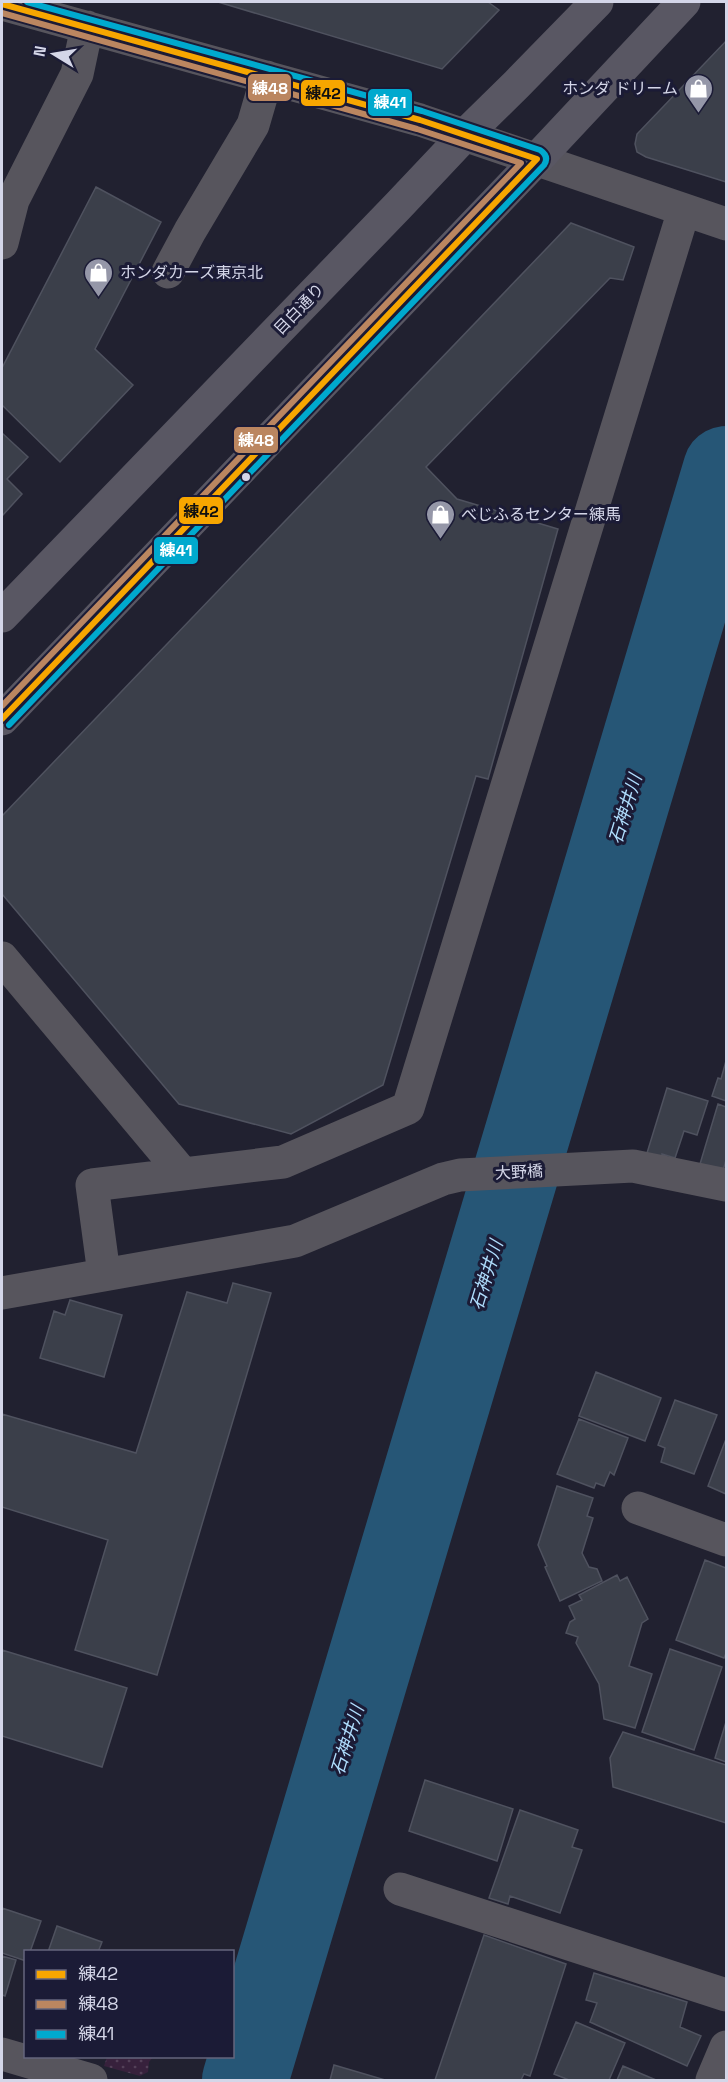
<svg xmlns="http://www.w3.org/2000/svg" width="728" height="2082" viewBox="0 0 728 2082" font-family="'Space Grotesk','Noto Sans JP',sans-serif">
  <defs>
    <pattern id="garden-dots" width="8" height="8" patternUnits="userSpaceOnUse" patternTransform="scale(1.5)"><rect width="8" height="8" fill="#37213c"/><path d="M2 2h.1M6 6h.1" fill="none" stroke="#534058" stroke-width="1.8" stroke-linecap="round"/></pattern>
  </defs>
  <rect width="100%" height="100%" fill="#212130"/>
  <path fill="url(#garden-dots)" d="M107,2057V2056L153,2057L149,2062L148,2072L140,2076L104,2066Z"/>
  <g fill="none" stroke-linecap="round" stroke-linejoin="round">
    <path stroke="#265676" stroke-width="86" d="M245,2080L726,469"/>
  </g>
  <path fill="#3b3f4a" stroke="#4f525f" stroke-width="1.5" d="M218,2H488L499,10L442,69Z
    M726,41V182L646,157L637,152L635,144L637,134Z
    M96,187L161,222L95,349L133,385L60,462L2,405V368Z
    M571,223L634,247L623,280L610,278L426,467L457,499L558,529L488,779L476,776L383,1085L291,1134L179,1104L2,894V816Z
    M2,433L28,457L7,479L22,494L2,516Z
    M726,1061V1101L712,1096L718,1078L721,1079Z
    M667,1088L708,1101L697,1135L684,1131L675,1158L662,1154V1158L647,1153Z
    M718,1104L726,1107V1160L723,1171L700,1164Z
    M233,1283L271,1293L157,1675L75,1650L108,1540L2,1507V1414L136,1453L187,1292L227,1303Z
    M70,1300L122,1315L104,1377L40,1358L54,1311L65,1315Z
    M596,1372L661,1398L645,1441L579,1416Z
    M675,1400L717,1415L694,1474L661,1462L665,1448L658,1445Z
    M579,1419L628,1438L614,1475L610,1472L604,1486L596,1483L594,1488L557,1474Z
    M726,1439V1494L708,1486Z
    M557,1486L593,1498L587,1516L593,1518L582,1553L589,1567L597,1569L602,1581L560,1601L545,1567L547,1566L538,1545Z
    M705,1560L726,1568V1653L724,1658L676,1640Z
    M617,1575L620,1581L627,1577L648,1619L642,1623L629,1666L652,1674L635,1728L604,1719L599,1684L576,1643L578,1637L566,1633L570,1622L575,1619L569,1606L582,1600L579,1595Z
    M670,1649L722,1667L694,1750L642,1732Z
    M2,1650L127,1688L102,1767L2,1736Z
    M726,1722V1762L715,1758Z
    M623,1732L726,1765V1823L613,1787L610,1758Z
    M425,1780L513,1809L497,1861L409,1831Z
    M520,1810L578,1830L572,1847L582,1850L560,1913L510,1896L508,1904L489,1898Z
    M2,1908L41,1921L30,1952H26V1961L2,1953Z
    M57,1926L102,1942L98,1952H48Z
    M484,1935L566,1964L530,2076L524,2074L521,2080H435Z
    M2,1956L16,1960L5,1996L2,1995Z
    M594,1973L687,2002L680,2027L701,2036L687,2066L590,2022L597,2003L586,2000Z
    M576,2022L625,2043L609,2080H569L554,2074Z
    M334,2065L385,2080H330Z
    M623,2066L656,2080H617Z"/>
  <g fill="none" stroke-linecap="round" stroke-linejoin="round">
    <path stroke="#57555d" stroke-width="33" d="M2,4L420,120L726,224
      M2,243L13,200L77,74L87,27
      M168,272L190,231L253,125L267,77
      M2,958L183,1174
      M104,1274L92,1185L283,1162L408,1108L684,210
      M2,1293L295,1241L443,1179L460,1175L633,1166L726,1185
      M638,1508L726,1540
      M400,1889L726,1995
      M2,2054L91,2080
      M712,2080L726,2047"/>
    <path stroke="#595763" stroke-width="33" d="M2,616L398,206L465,135L517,84L597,2
      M2,719L537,159L684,2"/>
    <defs>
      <path id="bus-1" d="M2,4L420,120L537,159L2,719"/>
      <path id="bus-2" d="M2,13L417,129L521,163L2,706"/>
      <path id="bus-3" d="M9,725L544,165C548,159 546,154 540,150L422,111L27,2"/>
    </defs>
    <use href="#bus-1" stroke="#1b1b36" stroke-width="10"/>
    <use href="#bus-2" stroke="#1b1b36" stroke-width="10"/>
    <use href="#bus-3" stroke="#1b1b36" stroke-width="10"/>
    <use href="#bus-1" stroke="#f7a600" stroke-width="6"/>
    <use href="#bus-2" stroke="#bb8660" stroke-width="6"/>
    <use href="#bus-3" stroke="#00a9ce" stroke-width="6"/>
  </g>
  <defs>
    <symbol id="shop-pin" viewBox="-11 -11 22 30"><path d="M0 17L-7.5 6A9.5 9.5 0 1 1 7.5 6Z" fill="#9597a8" stroke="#1b1b36"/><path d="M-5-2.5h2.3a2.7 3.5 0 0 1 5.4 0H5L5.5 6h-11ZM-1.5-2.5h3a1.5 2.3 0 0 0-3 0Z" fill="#fff"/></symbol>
  </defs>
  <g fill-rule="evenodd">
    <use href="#shop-pin" x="682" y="72" width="33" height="45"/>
    <use href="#shop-pin" x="82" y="256" width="33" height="45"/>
    <use href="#shop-pin" x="424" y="498" width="33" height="45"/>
  </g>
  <circle fill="#d4d6e8" stroke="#1b1b36" stroke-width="2" cx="246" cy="477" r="5"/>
  <g text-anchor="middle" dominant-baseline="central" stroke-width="6" stroke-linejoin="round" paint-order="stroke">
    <g font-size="16" fill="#d4d6e8" stroke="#1b1b36" text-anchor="start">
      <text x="678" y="88" text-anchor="end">ホンダ ドリーム</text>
      <text x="120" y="272">ホンダカーズ東京北</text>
      <text x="461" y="514">べじふるセンター練馬</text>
    </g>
    <g font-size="16" fill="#d4d6e8" stroke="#1b1b36">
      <text transform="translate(299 309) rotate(-46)">目白通り</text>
      <text transform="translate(519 1172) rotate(-3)">大野橋</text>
    </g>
    <g font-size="18" font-style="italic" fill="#afddfd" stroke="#1b1b36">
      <text transform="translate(625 809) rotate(-73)">石神井川</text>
      <text transform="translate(486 1275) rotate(-73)">石神井川</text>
      <text transform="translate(347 1740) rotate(-73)">石神井川</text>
    </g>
  </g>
  <g stroke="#1b1b36" stroke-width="2">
    <rect x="247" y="73" width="45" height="29" rx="6" fill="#bb8660"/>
    <rect x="300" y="79" width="46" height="28" rx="6" fill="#f7a600"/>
    <rect x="367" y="88" width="46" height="29" rx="6" fill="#00a9ce"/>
    <rect x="233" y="426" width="46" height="28" rx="6" fill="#bb8660"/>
    <rect x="178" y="496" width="46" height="29" rx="6" fill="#f7a600"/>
    <rect x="153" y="536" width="46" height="29" rx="6" fill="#00a9ce"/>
  </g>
  <g font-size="16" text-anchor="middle" font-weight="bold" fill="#fff">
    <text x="270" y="94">練48</text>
    <text x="390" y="108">練41</text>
    <text x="256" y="446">練48</text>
    <text x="176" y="556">練41</text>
  </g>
  <g font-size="16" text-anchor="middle" font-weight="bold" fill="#111">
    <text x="323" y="99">練42</text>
    <text x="201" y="517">練42</text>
  </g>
  <rect width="728" height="2082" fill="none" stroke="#d4d6e8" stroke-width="6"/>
  <rect x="24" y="1950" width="210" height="108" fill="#1b1b36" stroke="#65667d" stroke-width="1.5"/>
  <rect x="36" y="1970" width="30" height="9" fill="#f7a600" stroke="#65667d" stroke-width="1.5"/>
  <text x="78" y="1980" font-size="18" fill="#d4d6e8">練42</text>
  <rect x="36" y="2000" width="30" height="9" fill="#bb8660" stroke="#65667d" stroke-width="1.5"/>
  <text x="78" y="2010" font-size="18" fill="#d4d6e8">練48</text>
  <rect x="36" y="2030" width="30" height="9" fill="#00a9ce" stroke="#65667d" stroke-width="1.5"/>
  <text x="78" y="2040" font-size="18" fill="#d4d6e8">練41</text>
  <g transform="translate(54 54) rotate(281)" stroke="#1b1b36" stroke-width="4.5" paint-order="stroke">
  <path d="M0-4.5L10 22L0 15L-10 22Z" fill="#d4d6e8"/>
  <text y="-9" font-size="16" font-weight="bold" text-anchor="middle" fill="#d4d6e8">N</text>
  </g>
</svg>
